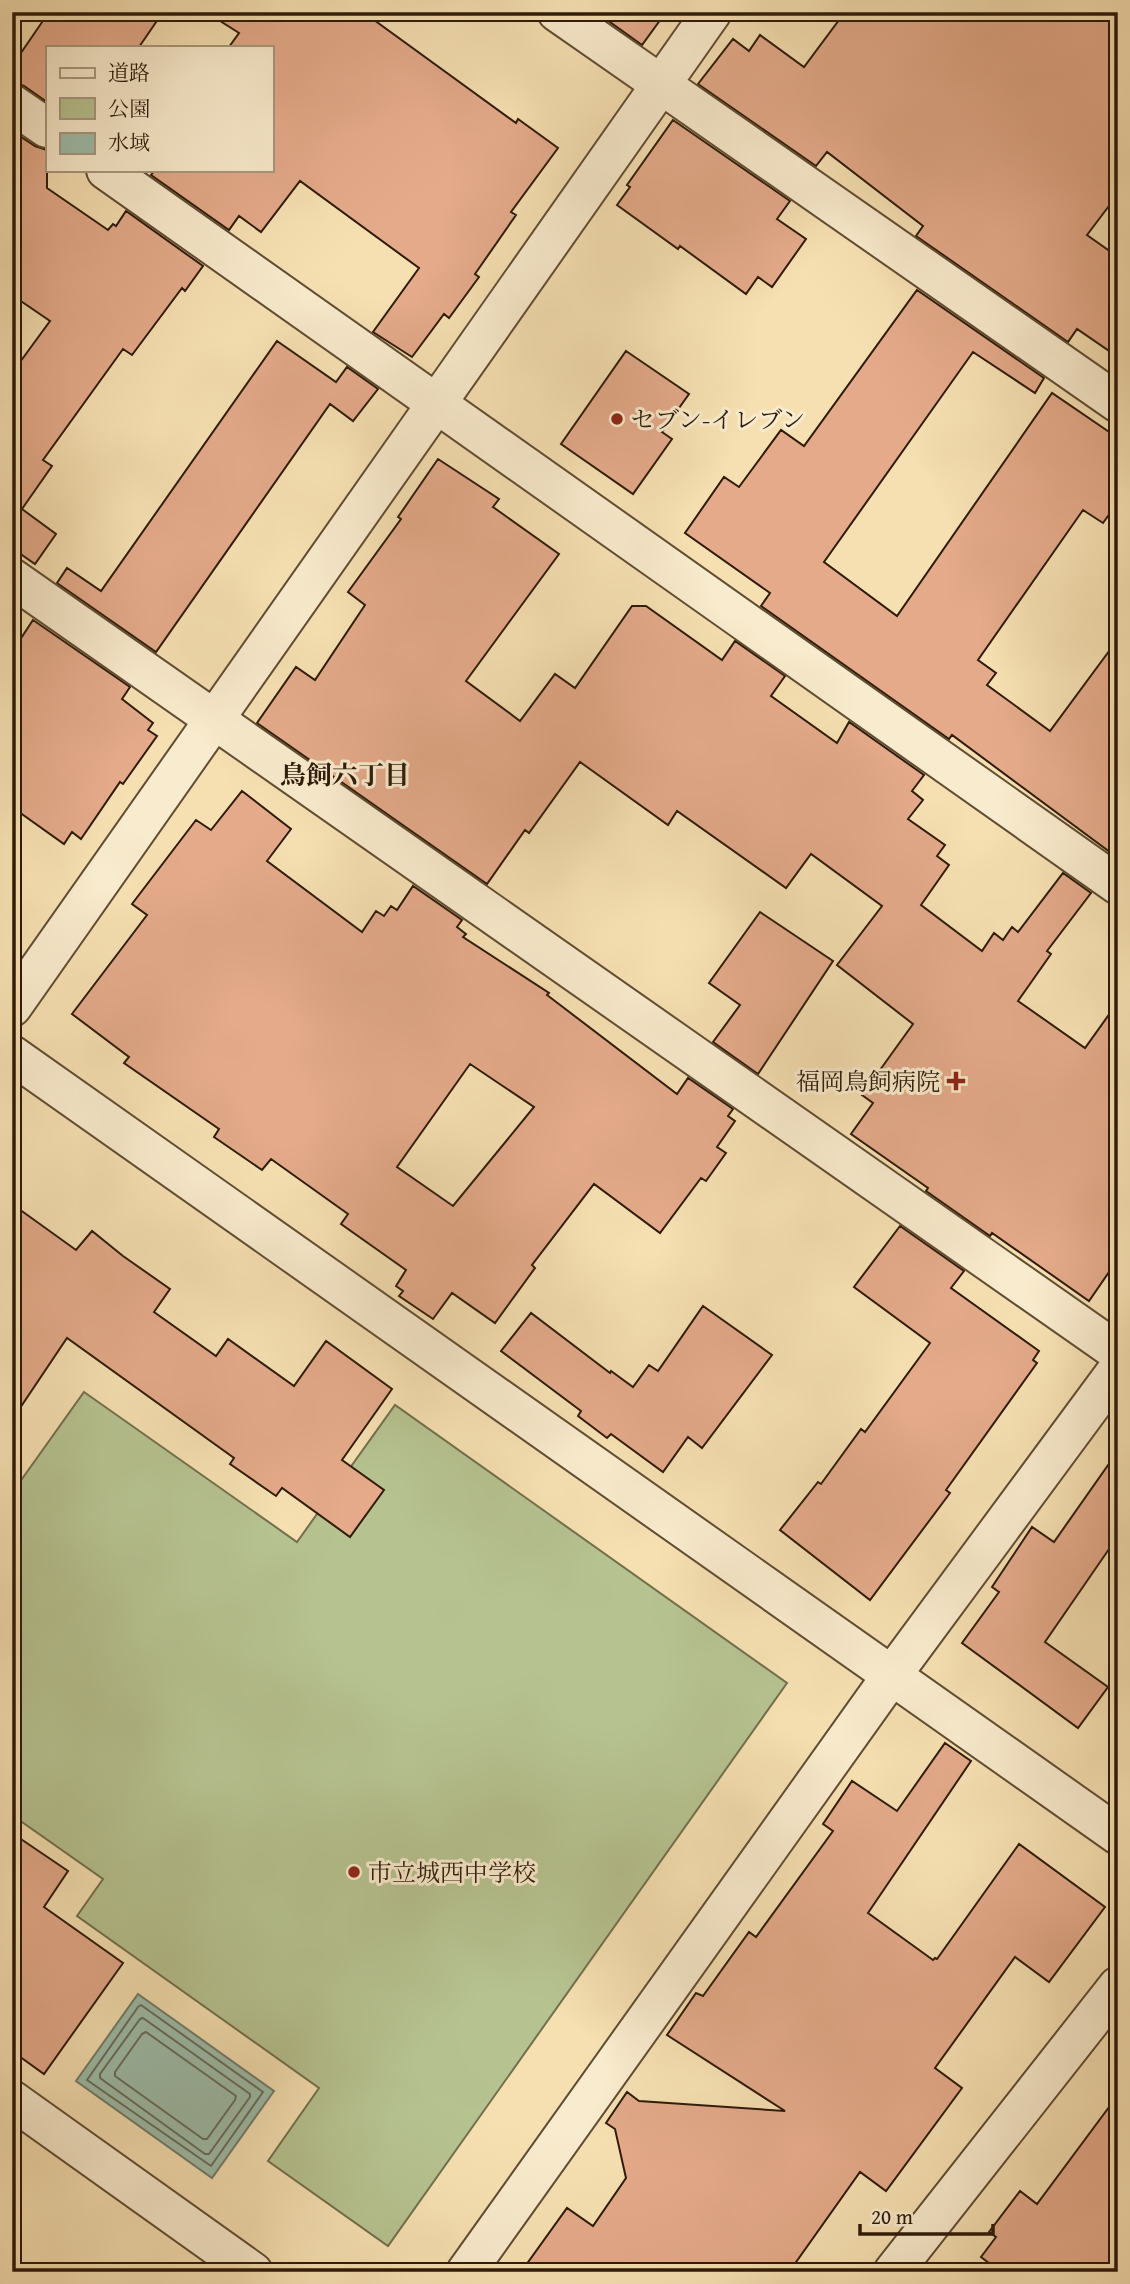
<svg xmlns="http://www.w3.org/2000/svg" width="1130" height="2284" viewBox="0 0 1130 2284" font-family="'Gentium Book Plus','Noto Serif JP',serif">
  <rect width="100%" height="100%" fill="#f6e0b2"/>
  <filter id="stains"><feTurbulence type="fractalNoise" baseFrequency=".00286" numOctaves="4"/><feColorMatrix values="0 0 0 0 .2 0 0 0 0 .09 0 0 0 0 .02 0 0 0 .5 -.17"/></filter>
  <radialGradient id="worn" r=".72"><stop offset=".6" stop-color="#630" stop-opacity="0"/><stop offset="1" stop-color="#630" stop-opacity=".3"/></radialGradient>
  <path fill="#b6c391" stroke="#726f4d" stroke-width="2" d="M84,1392L297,1542L395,1405L787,1683L388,2246L268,2161L319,2088L77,1916L103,1879L12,1815V1493Z"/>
  <path fill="#9dbdab" stroke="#717c6a" stroke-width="2" d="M138,1994L274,2091L212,2178L76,2081Z"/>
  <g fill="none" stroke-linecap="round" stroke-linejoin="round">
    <path stroke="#666c5a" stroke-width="2" d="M141,2005L263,2092L211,2166L87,2080L138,2007Z
      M143,2018L250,2094V2097L209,2154H205L100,2078V2074L140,2019Z
      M146,2032L236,2096L235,2100L207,2139H203L115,2076V2072L142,2034Z"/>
  </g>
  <path fill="#e4aa8a" stroke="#2e1b09" stroke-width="2" fill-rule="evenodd" d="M49,12H163L139,47H47V102L24,86L12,82V66Z
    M206,12H363L516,123L518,119L558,148L511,212L516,215L475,274L479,277L449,318L444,314L412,357L373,332L419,268L300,181L261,232L239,216L229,230L151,175L155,170H271V47H229L239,33Z
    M596,12H666L642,45Z
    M845,12H1118V194L1087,235L1118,257V357L1077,329L1068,342L916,236L923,226L827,152L816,166L698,84L733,39L749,51L760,35L804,67Z
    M673,120L790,201L777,219L806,239L772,287L758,277L746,294L680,246L678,249L617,205L630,187L627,185Z
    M12,131L35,146L47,150V188L108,230L113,224L116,226L126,211L203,266L185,291L182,288L132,355L123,349L43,460L52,466L22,509L56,534L35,564L12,548V373L50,321L12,295Z
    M917,290L1044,378L1035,393L973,352L824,562L897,616L1052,393L1118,438V502L1103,523L1083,510L978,660L996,673L987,685L1050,731L1118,639V858L952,735L949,739L761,606L770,593L685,533L724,477L739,487L781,430L804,446Z
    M277,341L336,382L347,367L378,389L353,421L330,404L156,652L57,583L67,568L101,591Z
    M626,351L689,394L662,432L672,439L633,494L561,444Z
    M438,459L499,499L493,507L559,554L466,681L520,721L555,674L575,688L632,606H646L722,660L735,641L785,676L771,696L837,743L849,722L924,775L912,791L923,800L908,819L945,845L937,856L949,865L921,905L982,951L994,933L1003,940L1012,927L1018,932L1063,873L1091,893L1047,951L1051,954L1018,1001L1085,1048L1118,1002V1259L1089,1301L992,1233L990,1236L926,1191L928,1188L851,1134L873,1103L862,1095L913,1024L837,965L882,906L811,854L786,888L677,811L668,825L580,762L529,833L525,830L487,884L257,723L296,667L315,680L365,605L348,592L401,519L398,517Z
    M33,620L130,687L122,699L153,723L148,730L157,736L123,784L120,782L81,839L72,832L64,844L12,807V652Z
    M242,791L291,829L267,861L362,932L376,911L384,916L391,906L397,910L413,886L462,920L457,927L466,934L463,937L549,993L547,995L677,1094L688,1078L733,1109L728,1116L735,1121L717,1147L726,1153L706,1181L701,1178L660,1233L594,1184L532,1265L535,1268L495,1323L452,1293L433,1319L399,1296L403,1291L396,1286L406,1270L341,1224L348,1214L271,1159L262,1170L214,1137L219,1129L124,1063L129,1057L72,1014L147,915L132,904L196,820L211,830ZM470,1064L534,1107L453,1206L397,1167Z
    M760,912L833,961L758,1074L713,1042L740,1005L709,983Z
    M12,1204L76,1250L92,1231L123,1256L170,1289L154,1312L216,1356L228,1339L294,1386L326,1341L392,1389L342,1460L384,1490L350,1537L282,1488L276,1496L230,1464L234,1458L67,1338L12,1420Z
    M900,1226L964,1271L951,1288L1039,1351L1033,1360L1037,1363L946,1490L950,1493L870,1600L780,1530L818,1482L821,1484L861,1429L865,1432L930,1343L854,1287Z
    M703,1306L772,1355L702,1448L688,1437L663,1472L611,1434L607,1438L578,1416L581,1411L501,1351L531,1313L610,1373L611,1371L633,1387L649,1365L658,1371Z
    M1118,1451V1536L1045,1642L1108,1687L1078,1728L962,1643L999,1592L992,1587L1032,1527L1054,1542Z
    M945,1743L971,1761L868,1913L933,1960L935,1958L937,1959L1019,1844L1105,1907L1049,1982L1015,1957L935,2068L962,2088L886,2191L860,2172L789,2272H521L567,2208L593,2226L626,2178L615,2129L606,2123L627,2092L639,2101L785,2111L667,2035L696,1993L703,1996L749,1932L756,1937L833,1831L823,1824L852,1781L897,1811Z
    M12,1833L68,1871L44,1907L123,1963L44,2074L12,2051Z
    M1118,2095V2272H1001L981,2257L996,2237L989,2232L1020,2191L1037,2204Z"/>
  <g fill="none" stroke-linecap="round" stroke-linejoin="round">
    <defs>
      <path id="minor" d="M557,12L1118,403
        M12,104L47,128
        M106,170L1118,885
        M12,578L1118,1352
        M12,1007L712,12
        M12,1055L1118,1835
        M12,2100L253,2272
        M466,2272L892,1675L1118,1369
        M893,2272L1118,1986"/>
    </defs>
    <use href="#minor" stroke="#604c33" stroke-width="42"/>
    <use href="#minor" stroke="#f9ebcd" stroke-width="38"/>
  </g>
  <g fill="#8f2418" stroke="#f9ebcd" stroke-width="2.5">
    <circle cx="617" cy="419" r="7"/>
    <path d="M952.5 1070.5h7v7h7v7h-7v7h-7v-7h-7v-7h7z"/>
    <circle cx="354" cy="1872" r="7"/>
  </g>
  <g text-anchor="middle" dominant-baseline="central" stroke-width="6" stroke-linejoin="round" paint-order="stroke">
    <g font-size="24" fill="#2e1b09" stroke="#f9ebcd" text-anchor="start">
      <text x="631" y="419">セブン-イレブン</text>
      <text x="940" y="1081" text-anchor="end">福岡鳥飼病院</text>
      <text x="368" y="1872">市立城西中学校</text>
    </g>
    <g font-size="26" font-weight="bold" fill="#2e1b09" stroke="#f9ebcd">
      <text x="345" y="774">鳥飼六丁目</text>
    </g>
  </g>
  <rect width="1130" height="2284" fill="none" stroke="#f6e0b2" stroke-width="42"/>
  <rect x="14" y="14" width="1102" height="2256" fill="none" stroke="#2e1b09" stroke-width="3.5"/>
  <rect x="21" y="21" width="1088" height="2242" fill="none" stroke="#2e1b09" stroke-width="2"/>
  <rect x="46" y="46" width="228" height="126" fill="#f9ebcd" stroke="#a8987f" stroke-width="2"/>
  <rect x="60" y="68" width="35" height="10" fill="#f9ebcd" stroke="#a8987f" stroke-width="2"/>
  <text x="108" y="80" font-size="21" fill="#2e1b09">道路</text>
  <rect x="60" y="98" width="35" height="21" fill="#b6c391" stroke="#a8987f" stroke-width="2"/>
  <text x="108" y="116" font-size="21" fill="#2e1b09">公園</text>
  <rect x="60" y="133" width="35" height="21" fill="#9dbdab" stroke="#a8987f" stroke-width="2"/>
  <text x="108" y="150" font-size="21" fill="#2e1b09">水域</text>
  <path d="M860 2224v10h133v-10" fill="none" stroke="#2e1b09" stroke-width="3.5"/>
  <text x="871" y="2224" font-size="21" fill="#2e1b09" stroke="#f9ebcd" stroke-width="5" paint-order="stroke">20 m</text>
  <rect width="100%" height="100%" filter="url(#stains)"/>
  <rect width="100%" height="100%" fill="url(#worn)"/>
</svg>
